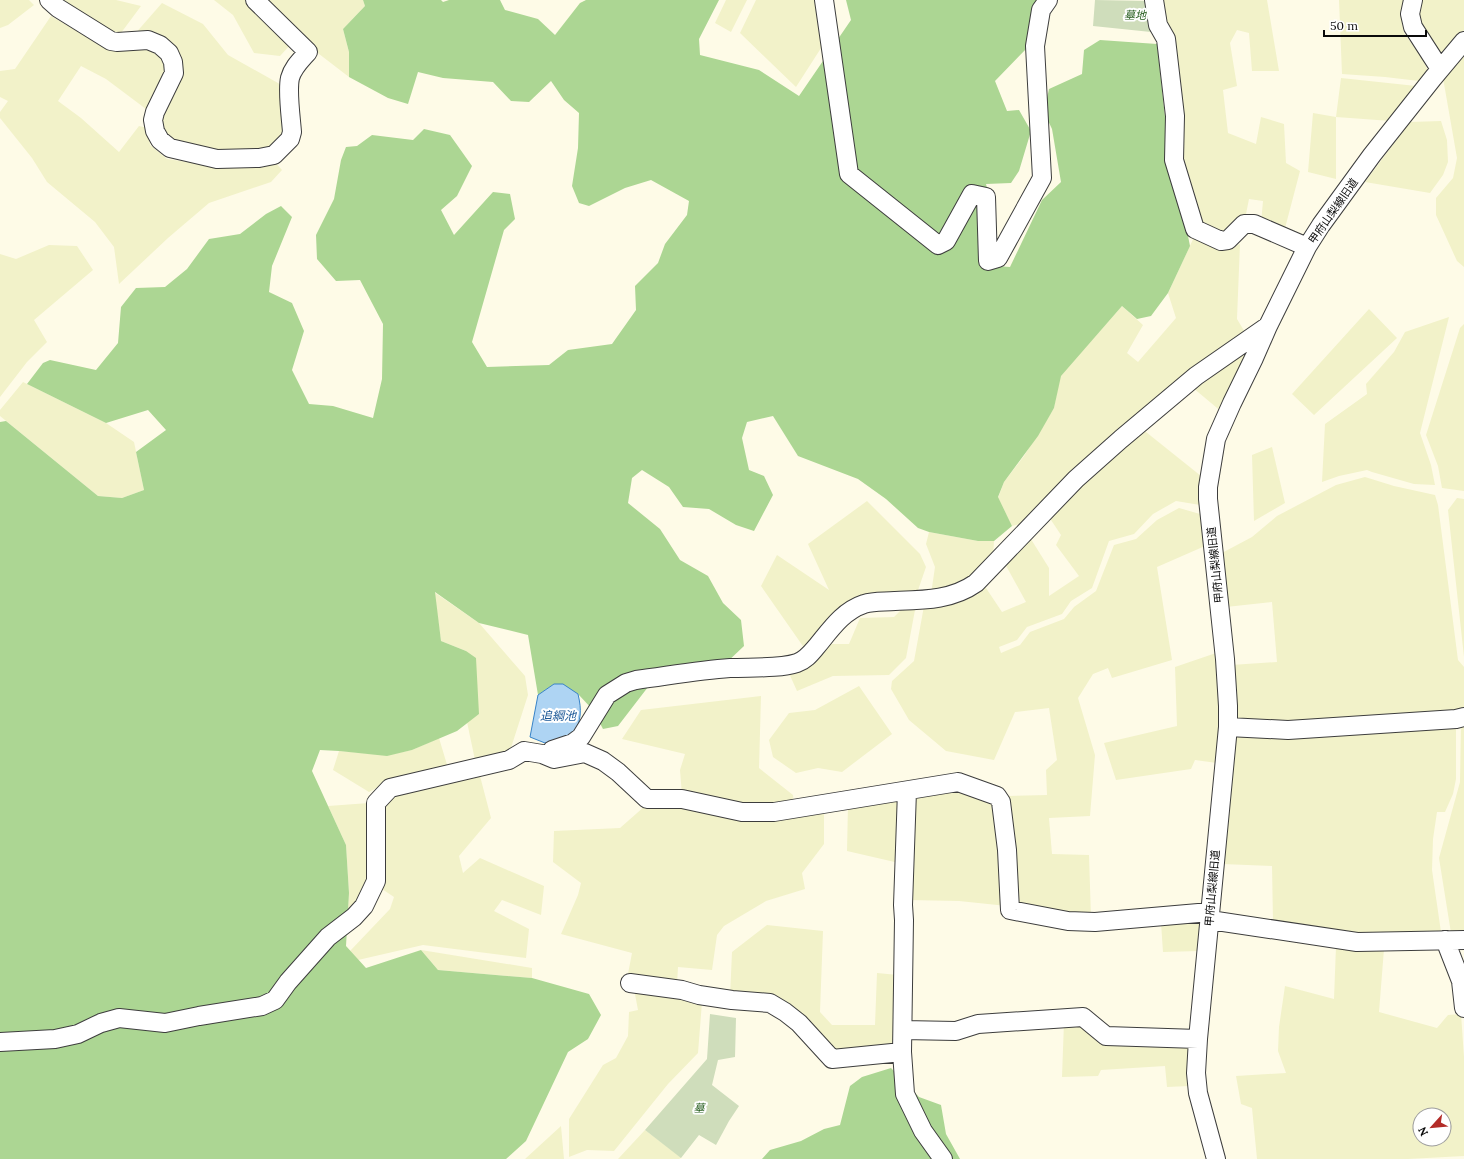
<svg xmlns="http://www.w3.org/2000/svg" width="1464" height="1159" viewBox="0 0 1464 1159" font-family="Lora,'Noto Sans JP',serif">
  <rect width="100%" height="100%" fill="#fefbe7"/>
  <path fill="#f2f2c9" fill-rule="evenodd" d="M0,0H29L34,5L8,25L0,28Z
    M60,0H116L141,6L118,37Z
    M214,0H247L292,43L280,56L254,53L233,15Z
    M264,0H363L365,6L343,29L349,52V77L310,47Z
    M726,0H747L731,32L715,23Z
    M756,0H818L823,45L796,87L740,33Z
    M1156,0H1267L1279,71H1252L1249,33L1237,30L1230,43L1237,86L1223,90L1228,133L1256,144L1261,117L1284,124L1286,163L1300,171L1284,232L1261,223L1263,201L1249,199L1245,219L1228,235L1200,227L1179,161Z
    M1339,0H1405L1402,24L1404,33L1422,58L1428,71L1419,81L1385,77L1342,74Z
    M1418,0H1464V30L1441,57L1420,29L1415,11Z
    M162,3L203,24L228,55L285,87L288,130L269,154L217,155L171,143L159,131L179,58L134,35Z
    M51,16L109,50L123,51L142,46L157,51L166,62L168,76L150,112L106,79L81,66L58,101L81,118L119,152L139,126L148,128L150,145L167,159L215,166L274,161L282,170L271,182L209,203L168,238L119,284L114,247L95,222L47,182L32,158L0,118V112L8,101L0,97V71L15,69Z
    M1464,52V267L1457,261L1436,215V198L1453,178L1457,158L1443,78Z
    M1341,78L1416,86L1391,121L1336,117V179L1308,172L1313,113L1336,117Z
    M1441,121L1447,140L1448,162L1443,175L1430,193L1365,182L1410,122Z
    M1195,235L1224,250L1240,244L1237,319L1246,334L1029,522L1012,526L998,498L1004,482L1024,456L1054,408L1060,376L1122,306L1143,325L1127,353L1138,362L1176,318L1168,293Z
    M49,245L77,246L93,270L34,320L47,342L27,362L0,397V254L16,259Z
    M1369,309L1397,338L1314,415L1292,394Z
    M1449,317L1420,433L1431,465L1435,485L1414,484L1372,472L1367,470L1339,476L1322,482L1325,424L1367,394L1366,384L1394,352L1405,332Z
    M1464,324V491L1442,488L1438,466L1426,435L1460,328Z
    M1253,343L1223,413L1192,387Z
    M23,382L106,423L134,442L144,490L122,498L98,496L0,416V410Z
    M1141,428L1201,476L1200,505L1176,501L1153,514L1134,534L1109,541L1092,588L1071,601L1062,614L1027,627L1017,640L999,647L1001,653L1020,645L1030,632L1064,619L1074,607L1096,591L1114,545L1136,539L1157,520L1179,508L1200,514L1205,546L1157,567L1172,660L1112,678L1108,668L1093,674L1078,698L1095,755L1090,816L1049,818L1052,854L1089,855L1091,918L1015,907L1006,796L1047,795L1046,770L1057,760L1049,708L1015,712L994,760L946,751L909,720L891,689L892,681L914,661L924,606L982,582L1002,612L1026,602L1004,562L1029,536L1049,568V596L1079,576L1056,545L1061,535L1049,517Z
    M1272,447L1285,503L1254,521L1252,455Z
    M1365,477L1394,486L1435,495L1438,505L1458,660L1464,667V710L1288,725L1234,722L1231,665L1277,662L1272,602L1226,607L1220,554L1252,537L1277,516L1336,485Z
    M1457,498L1464,499V657L1448,510Z
    M867,501L920,554L926,567L916,596L871,598L807,652L761,586L777,555L829,590L808,544Z
    M929,532L978,541H994L993,558L967,584L931,594L935,567L926,544Z
    M434,592L479,623L525,676L528,695L509,754L475,760L467,722L479,714L466,651L441,641Z
    M903,608L915,610L906,658L889,675L833,676L797,691L788,671L824,644H849L860,618L894,617Z
    M1216,653L1222,729L1217,763L1195,760L1191,769L1116,780L1104,743L1177,726L1175,667Z
    M859,686L892,734L842,772L818,768L796,773L773,757L769,740L789,713L815,710Z
    M761,696L759,768L793,795L794,805L736,807L682,795L680,770L685,754L622,739L641,710Z
    M1464,722V933H1451L1439,858L1460,782L1461,723Z
    M1456,724V779L1453,794L1445,812H1437L1433,839L1432,870L1441,932L1362,936L1273,922L1272,866L1222,864L1236,732Z
    M439,738L448,768L387,782L369,792L333,770L339,751L387,755L412,750Z
    M480,776L491,818L459,856L463,873L480,858L544,886L541,915L502,900L494,911L529,929L526,958L423,945L358,960L350,951L390,909L394,897L379,887L382,810L391,797Z
    M956,786L998,803L1007,906L959,901L908,900L912,794Z
    M903,796L899,863L847,851L848,805Z
    M369,803V886L360,904L348,910L349,893L346,845L328,806Z
    M645,806L824,809V844L802,873L805,889L766,901L724,926L717,935L712,970L678,967L677,984L627,979L632,953L561,934L578,895L581,883L553,862L554,831L620,828Z
    M1202,920L1199,951L1163,952L1161,923Z
    M767,925L823,931L820,1012L832,1025H875L877,973L898,975L895,1050L835,1055L801,1019L730,997L732,952Z
    M1336,946L1384,949L1379,1012L1437,1028L1448,1015L1461,1014L1464,1057V1156L1408,1159H1257L1252,1108L1241,1104L1236,1076L1286,1073L1278,1051L1279,1027L1285,986L1334,999ZM1420,1115H1444V1139H1420Z
    M421,950L532,968V978L438,970Z
    M634,989L702,1002L698,1053L668,1084L614,1151L587,1150L569,1157V1119L603,1065L616,1058L628,1036L629,1012L638,1010Z
    M1064,1022L1189,1041V1086L1167,1087L1165,1066L1101,1070L1098,1076L1062,1077Z
    M561,1126L564,1159H525Z
    M645,1130L681,1157V1158L679,1159H618Z"/>
  <path fill="#acd693" d="M363,0H441L443,2L449,0H500L505,10L538,19L555,35L580,3L586,0H719L699,39L700,55L759,70L799,96L851,20L846,0H1042L1027,48L995,81L1007,111L1019,110L1031,131L1019,171L1011,183L986,184L996,221V266L1010,267L1042,200L1061,182L1052,129L1044,112L1049,89L1082,74L1084,50L1100,40L1157,44L1170,162L1182,206L1190,246L1168,293L1151,316L1137,319L1122,306L1061,376L1054,408L1038,436L1004,482L998,497L1012,526L994,541H978L929,532L918,528L886,499L858,479L798,456L773,416L747,422L742,438L749,470L764,476L773,495L754,531L736,525L709,509L683,507L669,487L642,470L632,478L628,503L660,529L680,560L708,576L723,603L741,620L744,646L725,664L658,674L618,726L603,729L593,710L578,694L554,684L538,695L528,635L479,623L435,592L441,641L466,651L476,658L479,714L457,731L412,750L387,756L339,751L320,750L312,771L346,845L349,893L346,946L366,968L421,950L438,970L532,978L589,994L601,1015L588,1039L568,1052L526,1141L506,1159H0V422L6,421L98,496L122,498L144,490L136,452L166,430L148,410L106,423L27,384L43,363L50,360L96,370L118,343L121,307L136,288L165,287L187,269L209,239L240,234L266,214L281,206L292,217L272,266L269,292L292,303L304,331L292,370L309,404L333,406L373,418L382,379L383,324L360,280L336,281L317,259L316,235L334,199L341,160L346,147L357,146L372,135L413,140L424,129L450,135L472,166L457,196L441,210L454,235L493,192L510,194L515,219L504,230L472,342L487,367L549,365L568,350L612,344L636,310L635,286L658,263L665,244L687,215L689,201L651,180L625,188L589,206L579,203L572,186L578,148L579,113L564,100L551,81L529,102L511,101L493,82L443,78L418,72L408,104L388,98L349,77V52L343,29L365,6Z
    M891,1068L919,1097L941,1105L946,1134L960,1159H762L770,1150L801,1141L824,1129L840,1125L850,1086L862,1077Z"/>
  <path fill="#cfddbb" d="M1095,0L1149,1L1153,20L1151,32L1093,26Z
    M710,1014L736,1018L735,1057L718,1060L712,1085L739,1106L729,1121L716,1145L699,1135L681,1158L645,1130L707,1059Z"/>
  <path fill="#aed4f3" stroke="#3883c8" d="M554,684H563L578,694C582,711 581,719 574,736L545,743L530,737L538,695Z"/>
  <g fill="none" stroke-linecap="round" stroke-linejoin="round">
    <defs>
      <path id="minor" d="M49,0L58,8L111,41L117,42L148,40L160,45L169,53L173,62L174,73L155,112L153,120L155,131L160,140L170,148L217,159L259,158L274,155L290,139L292,132C291,118 287,91 290,78C293,67 301,60 308,52L255,0
        M824,0L849,174L938,245L946,241L972,194L986,197L988,261L998,258L1042,178L1035,46L1041,10L1048,0
        M1154,0L1158,25L1166,39L1175,116L1174,160L1195,229L1221,241L1228,240L1244,224H1254L1307,247
        M1413,0L1410,14L1413,27L1440,69
        M1228,727L1288,730L1456,719L1464,717
        M552,750L573,743L581,737L607,695L626,683L636,680C667,676 699,670 730,668C750,667 779,669 797,663C806,660 811,653 817,646C831,629 843,611 864,604C874,601 884,602 895,601C924,600 952,600 976,583L1076,479L1121,439L1196,376L1268,326
        M1210,920L1357,942L1464,940
        M1445,940L1461,981L1464,1008
        M630,983L682,990L699,995L732,1000L770,1003L785,1012L799,1023L832,1059L902,1052L904,920L903,905L907,791
        M903,1030L956,1031L978,1024L1083,1017L1106,1036L1198,1039
        M0,1042L55,1039L78,1034L101,1023L119,1018L165,1023L199,1016L262,1006L275,1000L288,982L328,937L354,917L364,906L376,881V803L390,788L509,760L524,751L542,754L554,759L585,753L603,761L618,772L647,799H682L742,812H774L958,782L997,796L1001,802L1007,850L1010,910L1068,921L1095,922L1210,912
        M902,1052L905,1094L923,1131L943,1159
        M1216,1159L1198,1093L1196,1073L1198,1039L1228,727V706L1225,659L1208,499V487L1216,439L1232,403L1254,358L1268,326L1307,247L1321,225L1372,155L1433,78L1464,41"/>
    </defs>
    <use href="#minor" stroke="#3d3d3d" stroke-width="20"/>
    <use href="#minor" stroke="#fff" stroke-width="18"/>
  </g>
  <g text-anchor="middle" dominant-baseline="central" stroke-width="4" stroke-linejoin="round" paint-order="stroke">
    <g font-size="11" font-style="italic" fill="#265d1e" stroke="#fff">
      <text x="1135" y="15">墓地</text>
      <text x="699" y="1108">墓</text>
    </g>
    <g font-size="11" fill="#0a0a0a" stroke="#fff">
      <text transform="translate(1333 211) rotate(-55)">甲府山梨線旧道</text>
      <text transform="translate(1215 565) rotate(-96)">甲府山梨線旧道</text>
      <text transform="translate(1212 888) rotate(-85)">甲府山梨線旧道</text>
    </g>
    <g font-size="12" font-style="italic" fill="#195695" stroke="#fff">
      <text x="558" y="715">追綱池</text>
    </g>
  </g>
  <g transform="translate(1432 1127) rotate(243)"><circle r="19" fill="#ffffff" stroke="#9d9d9d"/>
  <path d="M0-3L7 15L0 10L-7 15Z" fill="#b32c28"/>
  <text y="-6" font-size="11" font-weight="bold" text-anchor="middle" fill="#0a0a0a">N</text>
  </g>
  <path d="M1324 30v6h102v-6" fill="none" stroke="#0a0a0a" stroke-width="2"/>
  <text x="1330" y="30" font-size="12" fill="#0a0a0a" stroke="#ffffff" stroke-width="3" paint-order="stroke">50 m</text>
</svg>
